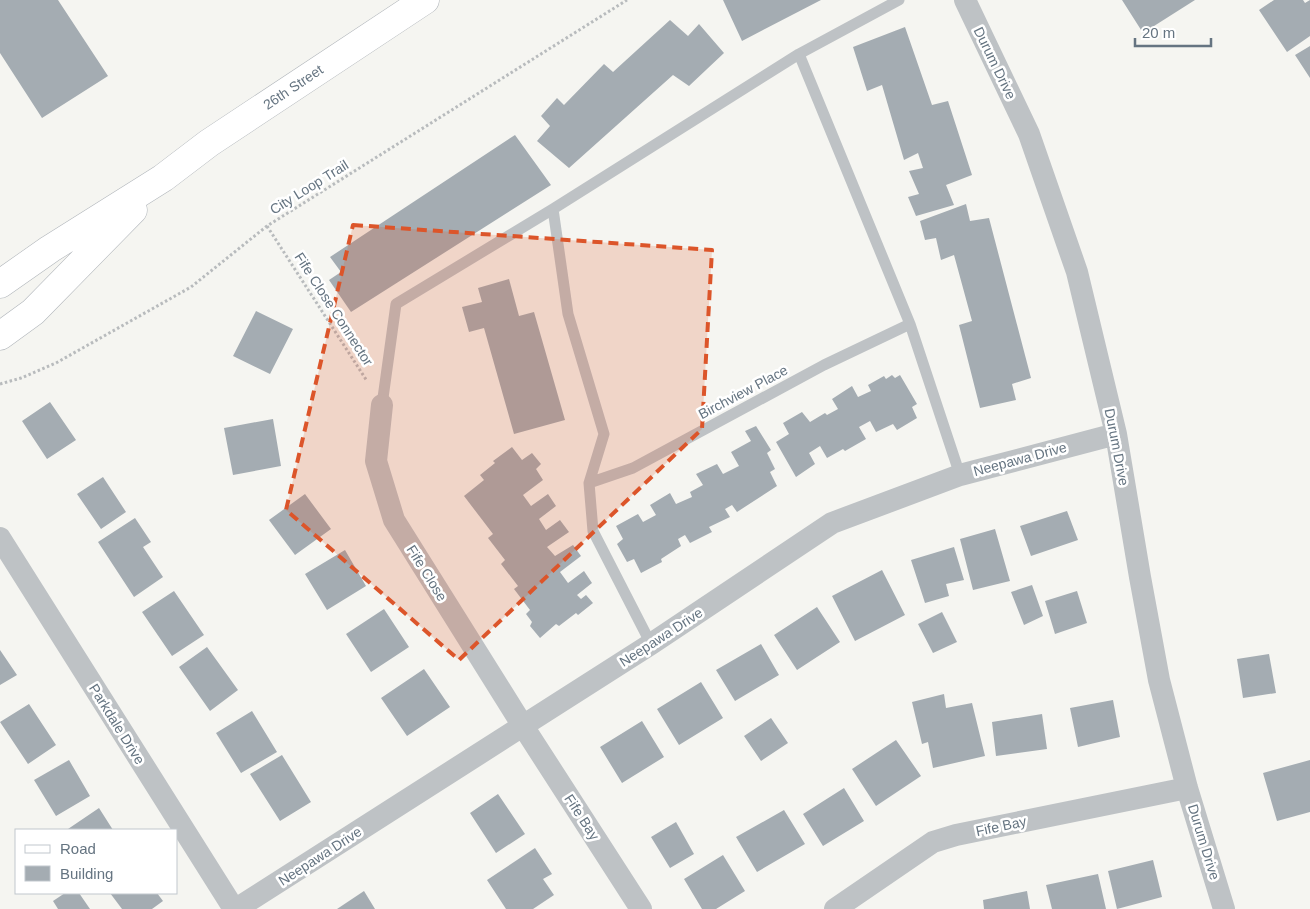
<svg xmlns="http://www.w3.org/2000/svg" width="1310" height="909" viewBox="0 0 1310 909" font-family="Helvetica,sans-serif">
  <rect width="100%" height="100%" fill="#f5f5f1"/>
  <path fill="#a4acb2" d="M0,0H58L108,76L42,118L0,53Z
    M723,0H821L742,41Z
    M1122,0H1195L1143,33Z
    M1274,0H1303L1305,3L1310,0V36L1287,52L1259,10Z
    M670,20L688,36L699,24L724,53L689,86L673,75L569,168L537,141L550,126L541,116L557,98L564,105L604,64L613,72Z
    M905,27L932,105L948,101L972,175L946,185L954,205L916,216L908,197L919,194L909,171L923,168L918,153L904,160L882,85L867,91L853,47Z
    M1310,46V78L1295,55Z
    M515,135L551,185L351,312L329,280L341,272L330,257Z
    M966,204L970,221L989,218L1031,378L1012,384L1016,400L980,408L959,325L972,321L954,255L941,260L936,238L925,240L920,221Z
    M509,279L519,316L534,312L565,420L514,434L484,328L469,332L462,307L482,302L478,288Z
    M256,311L293,329L270,374L233,356Z
    M892,375L895,378L900,375L917,404L912,407L917,418L897,430L893,424L876,432L870,421L859,427L866,439L845,451L843,449L827,458L820,446L809,453L815,464L796,477L776,442L789,434L783,423L802,412L810,422L825,413L827,415L838,409L832,399L852,386L858,397L871,391L868,385L884,376L886,379Z
    M50,402L76,440L47,459L22,421Z
    M273,419L281,466L233,475L224,428Z
    M756,426L771,450L767,453L775,469L770,472L777,486L737,512L732,505L725,509L730,517L709,527L712,532L690,543L685,535L678,539L681,546L661,559L662,562L641,573L634,559L627,562L617,544L623,539L616,526L638,514L643,522L656,515L650,505L670,493L676,504L692,497L690,492L703,485L696,474L717,464L723,474L739,466L731,452L751,441L745,431Z
    M512,447L522,460L532,453L541,464L536,469L543,480L523,495L531,506L548,494L556,506L539,519L546,530L560,520L569,532L547,547L555,556L573,545L581,556L560,572L568,583L584,571L592,583L577,595L581,599L586,595L593,603L578,615L576,613L559,626L556,624L540,638L530,626L532,622L526,614L530,610L514,589L518,586L501,564L505,560L488,538L493,534L464,496L484,480L480,475L495,463L493,461Z
    M103,477L126,512L101,529L77,494Z
    M305,494L331,529L295,555L269,520Z
    M1067,511L1078,540L1031,556L1020,526Z
    M135,518L151,542L143,547L163,577L134,597L98,542Z
    M995,529L1010,581L973,590L960,539Z
    M954,547L964,580L946,584L949,596L925,603L911,560Z
    M345,550L366,586L327,610L305,574Z
    M882,570L905,615L855,641L832,596Z
    M1032,585L1043,616L1024,625L1011,592Z
    M174,591L204,635L172,656L142,612Z
    M1077,591L1087,623L1055,634L1045,601Z
    M817,607L840,642L797,670L774,635Z
    M384,609L409,647L371,672L346,634Z
    M942,612L957,642L933,653L918,624Z
    M761,644L779,675L735,701L716,670Z
    M207,647L238,690L210,711L179,667Z
    M0,650L17,675L0,685Z
    M1269,654L1276,693L1243,698L1237,659Z
    M424,669L450,707L407,736L381,698Z
    M701,682L723,718L679,745L657,709Z
    M944,694L946,708L972,703L985,756L933,768L928,742L922,744L912,702Z
    M1113,700L1120,737L1078,747L1070,708Z
    M29,704L56,745L28,764L0,722Z
    M252,711L277,752L241,773L216,733Z
    M1042,714L1047,749L996,756L992,722Z
    M771,718L788,743L761,761L744,736Z
    M642,721L664,757L622,783L600,747Z
    M896,740L921,776L876,806L852,769Z
    M282,755L311,802L280,821L250,774Z
    M69,760L90,796L56,816L34,780Z
    M1310,760V812L1277,821L1263,773Z
    M844,788L864,821L823,846L803,814Z
    M498,794L525,834L496,853L470,813Z
    M99,808L113,830H70L68,829Z
    M784,810L805,844L757,872L736,837Z
    M676,822L694,854L670,868L651,837Z
    M535,848L552,874L543,879L554,895L533,909H506L487,880Z
    M723,855L745,891L716,909H702L684,879Z
    M1153,860L1162,897L1117,909L1108,871Z
    M1098,874L1106,909H1052L1046,885Z
    M364,891L375,909H337Z
    M1027,891L1030,909H984L983,900Z
    M65,893H79L90,909H58L53,901Z
    M110,893H157L163,901L152,909H122Z"/>
  <g fill="none" stroke-linecap="round" stroke-linejoin="round">
    <defs>
      <path id="secondary" d="M0,284L50,249L163,178L209,143L425,0
        M0,336L33,312L133,210"/>
    </defs>
    <use href="#secondary" stroke="#b0b5ba" stroke-width="29"/>
    <path stroke="#b8bbbd" stroke-width="3" stroke-dasharray="2.5 2.5" stroke-linecap="butt" d="M267,226L367,381
      M0,384L21,378L56,363L191,287L267,226L627,0"/>
    <path stroke="#bec2c5" stroke-width="11" d="M799,54L910,324L960,475
      M553,209L568,314L604,434L589,483L593,531L651,644
      M382,405L396,304L553,209L799,54L899,0
      M589,483L633,468L824,365L910,324"/>
    <path stroke="#bec2c5" stroke-width="22" d="M965,0L1029,134L1077,272L1116,434L1140,577L1159,680L1187,788L1224,909
      M382,405L376,461L394,520L523,726L641,909
      M0,538L234,909
      M236,909L651,644L832,523L960,475L1116,434
      M835,909L933,842L956,835L1187,788"/>
    <use href="#secondary" stroke="#fff" stroke-width="28"/>
  </g>
  <path fill="#dc552a" fill-opacity="0.2" stroke="#dc552a" stroke-width="4" stroke-dasharray="10 6" stroke-linejoin="round" d="M353,225L712,250L702,429L459,660L286,510Z"/>
  <g text-anchor="middle" dominant-baseline="central" stroke-width="5" stroke-linejoin="round" paint-order="stroke">
    <g font-size="14" fill="#657481" stroke="#fff">
      <text transform="translate(995 63) rotate(64)">Durum Drive</text>
      <text transform="translate(293 87) rotate(-34)">26th Street</text>
      <text transform="translate(309 187) rotate(-32)">City Loop Trail</text>
      <text transform="translate(334 309) rotate(57)">Fife Close Connector</text>
      <text transform="translate(743 392) rotate(-28)">Birchview Place</text>
      <text transform="translate(1117 447) rotate(79)">Durum Drive</text>
      <text transform="translate(1020 459) rotate(-15)">Neepawa Drive</text>
      <text transform="translate(427 573) rotate(58)">Fife Close</text>
      <text transform="translate(661 637) rotate(-33)">Neepawa Drive</text>
      <text transform="translate(117 724) rotate(58)">Parkdale Drive</text>
      <text transform="translate(582 817) rotate(57)">Fife Bay</text>
      <text transform="translate(1001 826) rotate(-12)">Fife Bay</text>
      <text transform="translate(1204 842) rotate(73)">Durum Drive</text>
      <text transform="translate(320 856) rotate(-33)">Neepawa Drive</text>
    </g>
  </g>
  <rect x="15" y="829" width="162" height="65" fill="#ffffff" stroke="#c1c7cd"/>
  <rect x="25" y="845" width="25" height="8" fill="#ffffff" stroke="#c1c7cd"/>
  <text x="60" y="854" font-size="15" fill="#657481">Road</text>
  <rect x="25" y="866" width="25" height="15" fill="#a4acb2" stroke="#c1c7cd"/>
  <text x="60" y="879" font-size="15" fill="#657481">Building</text>
  <path d="M1135 38v8h76v-8" fill="none" stroke="#657481" stroke-width="2.5"/>
  <text x="1142" y="38" font-size="15" fill="#657481" stroke="#ffffff" stroke-width="4" paint-order="stroke">20 m</text>
</svg>
